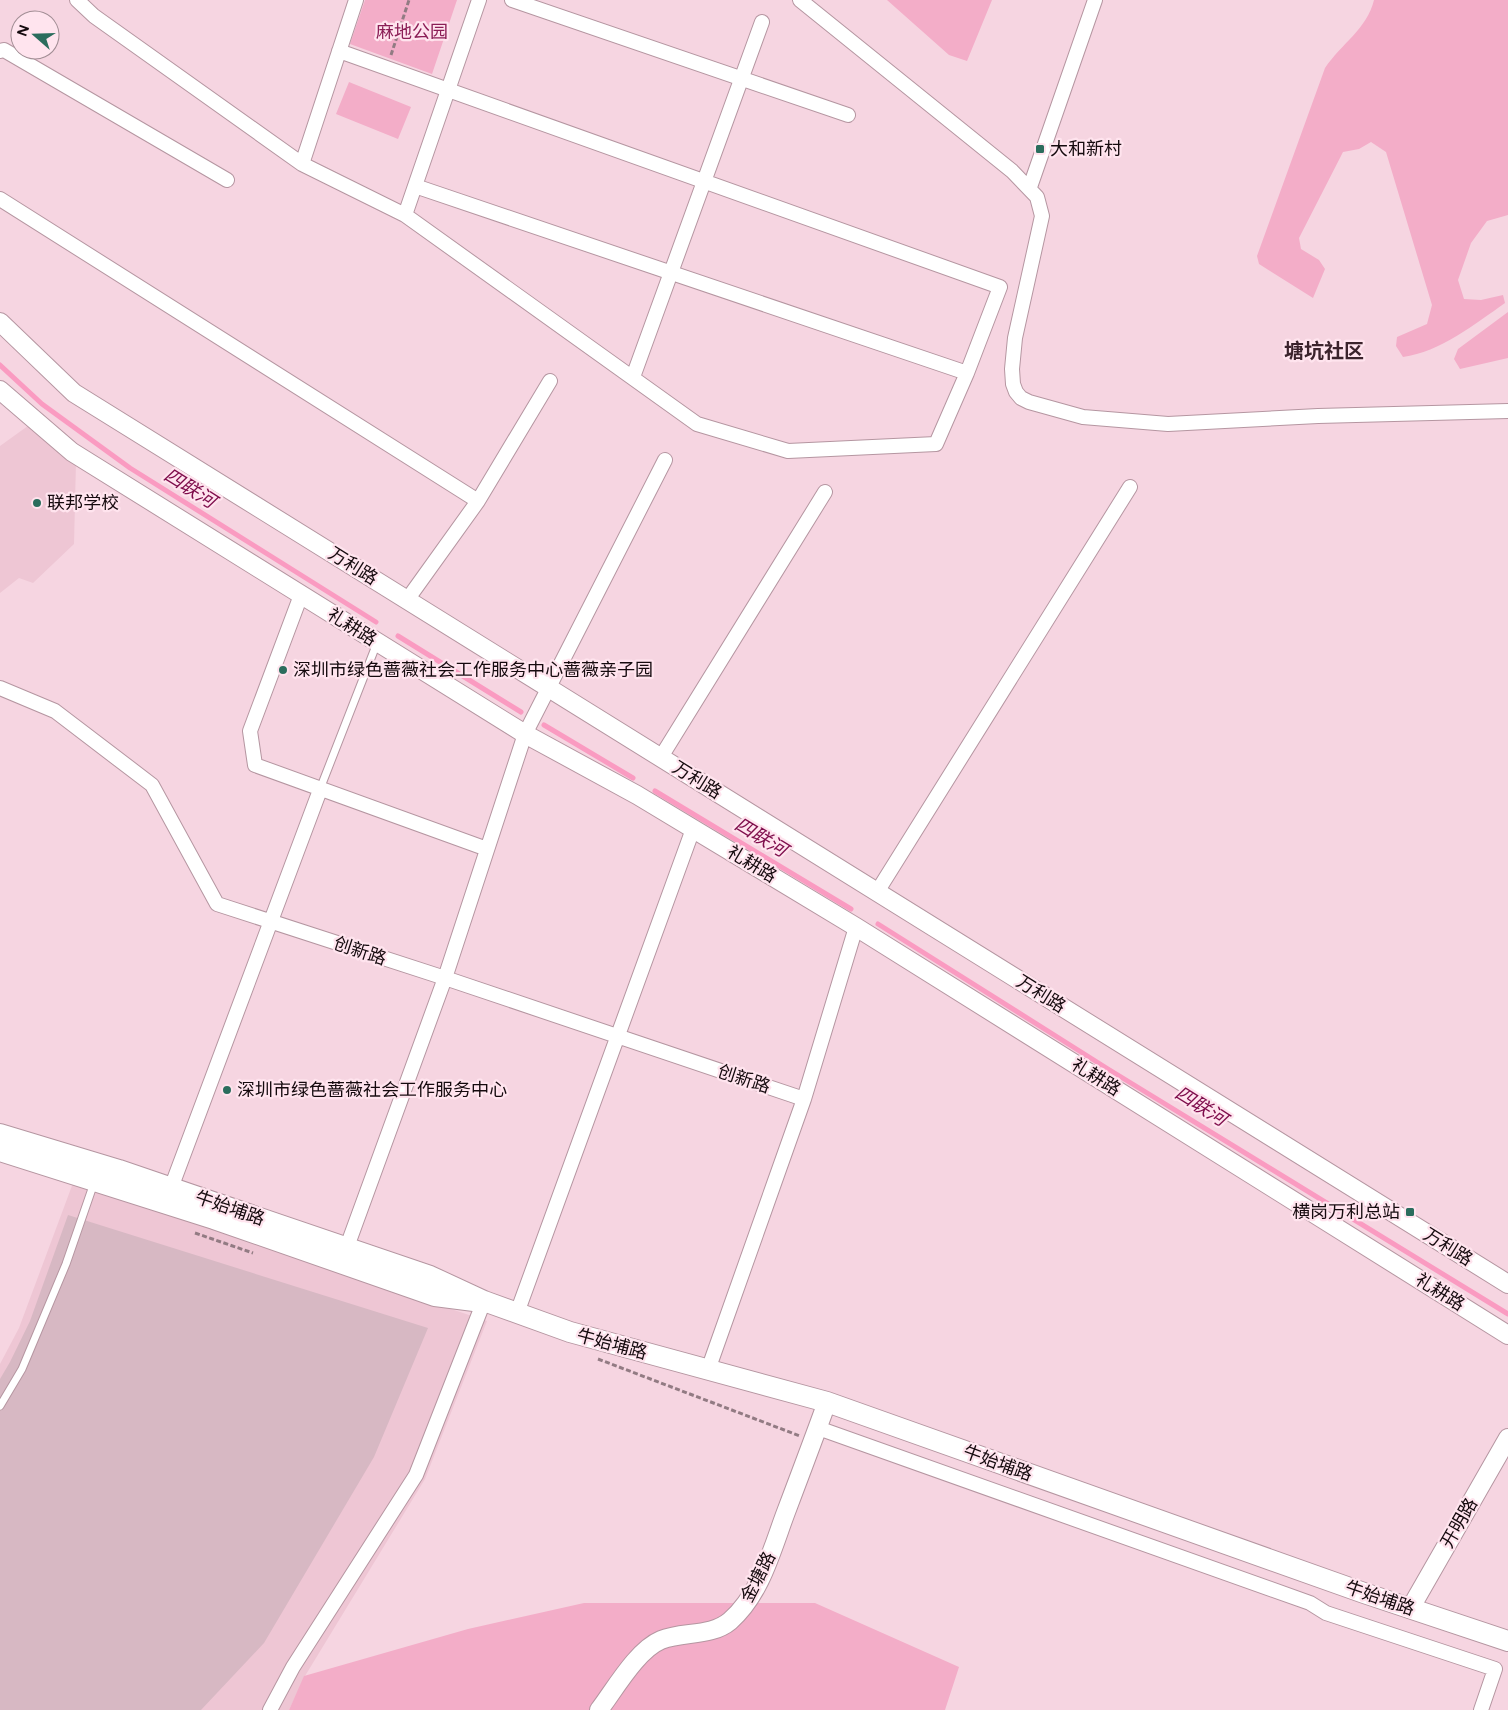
<svg xmlns="http://www.w3.org/2000/svg" width="1508" height="1710" viewBox="0 0 1508 1710" font-family="Figtree,'Noto Sans SC',sans-serif">
  <rect width="100%" height="100%" fill="#f6d5e1"/>
  <path fill="#eec6d4" d="M32,423L76,462L74,544L33,583L19,578L0,593V446Z
    M73,1183L487,1321L425,1479L305,1676L289,1710H0V1364L19,1328Z"/>
  <path fill="#f3adc8" d="M365,0H457L432,74L350,44Z
    M887,0H992L967,61L949,55Z
    M1374,0H1508V215L1487,221L1471,243L1458,280L1464,299L1481,300L1503,295L1505,303C1475,324 1440,352 1403,357L1396,346L1397,337L1427,324L1432,305L1386,152L1371,142L1359,149L1343,152L1299,238L1301,249L1319,260L1325,269L1313,298L1259,264L1257,256L1325,68C1341,44 1367,29 1374,0Z
    M349,82L411,107L398,139L336,114Z
    M1508,312V358L1460,369L1454,359L1458,349Z
    M584,1603H815L959,1667L945,1710H289L304,1676L468,1629Z"/>
  <g fill="none" stroke-linecap="round" stroke-linejoin="round">
    <path stroke="#fa9bc1" stroke-width="5" d="M0,365L42,404L130,468L376,622
      M398,636L521,712
      M544,725L633,778
      M655,791L851,909
      M878,924L1108,1069L1508,1314"/>
  </g>
  <path fill="#d7b8c3" d="M68,1215L428,1328L374,1457L264,1643L201,1710H0V1379L10,1362L30,1321Z"/>
  <g fill="none" stroke-linecap="round" stroke-linejoin="round">
    <defs>
      <path id="service" d="M320,789L377,643
        M0,1406L22,1369L66,1264L94,1183"/>
      <path id="minor" d="M77,0L94,16L302,164L405,215L697,424L788,451L936,444L967,373L1000,287L339,51
        M512,0L848,115
        M800,0L1012,171L1037,197L1042,216L1015,338L1012,369L1013,384L1016,392L1021,398L1029,402L1083,417L1168,424L1318,416L1508,411
        M0,51L4,50L227,180
        M302,164L356,0
        M415,186L967,373
        M1030,187L1095,0
        M0,199L478,501
        M405,215L479,0
        M633,377L762,22
        M301,595L250,731L255,765L487,849
        M407,600L478,501L550,381
        M0,688L55,711L152,785L217,904L445,978L804,1099
        M661,757L825,492
        M877,892L1130,487
        M171,1188L320,790
        M344,1255L445,978L525,734L665,460
        M517,1313L693,829
        M708,1370L804,1099L856,927
        M818,1428L1310,1603L1326,1613L1495,1669L1481,1710
        M270,1710L293,1667L416,1475L484,1301"/>
      <path id="tertiary" d="M0,322L74,393L1508,1284
        M0,390L72,452L525,734L637,795L856,927L1508,1335
        M1410,1609L1508,1438
        M599,1710C615,1689 637,1650 661,1640C683,1631 711,1637 730,1621C761,1594 772,1549 786,1512C800,1475 814,1438 827,1402"/>
      <path id="secondary" d="M0,1134L119,1170L430,1276L484,1301L570,1332L827,1402L1364,1593L1508,1641
        M0,1151L214,1219L435,1296L474,1301"/>
    </defs>
    <use href="#service" stroke="#b596a1" stroke-width="9"/>
    <use href="#minor" stroke="#b596a1" stroke-width="16"/>
    <use href="#tertiary" stroke="#b596a1" stroke-width="20"/>
    <use href="#secondary" stroke="#b596a1" stroke-width="22"/>
    <path stroke="#927b83" stroke-width="3" stroke-dasharray="5 2.5" stroke-linecap="butt" d="M391,55L409,0
      M195,1233L253,1253
      M598,1359L800,1436"/>
    <use href="#service" stroke="#fff" stroke-width="7"/>
    <use href="#minor" stroke="#fff" stroke-width="14"/>
    <use href="#tertiary" stroke="#fff" stroke-width="18"/>
    <use href="#secondary" stroke="#fff" stroke-width="20"/>
  </g>
  <g fill="#2b6d5d" stroke="#ffe4ee" stroke-width="2">
    <rect x="1035" y="144" width="10" height="10" rx="2.5"/>
    <circle cx="37" cy="503" r="5"/>
    <circle cx="283" cy="670" r="5"/>
    <circle cx="227" cy="1090" r="5"/>
    <rect x="1405" y="1207" width="10" height="10" rx="2.5"/>
  </g>
  <g text-anchor="middle" dominant-baseline="central" stroke-width="4.5" stroke-linejoin="round" paint-order="stroke">
    <g font-size="18" fill="#8b1e56" stroke="#ffe4ee">
      <text x="412" y="32">麻地公园</text>
    </g>
    <g font-size="18" fill="#150a0e" stroke="#ffe4ee" text-anchor="start">
      <text x="1050" y="149">大和新村</text>
      <text x="47" y="503">联邦学校</text>
      <text x="293" y="670">深圳市绿色蔷薇社会工作服务中心蔷薇亲子园</text>
      <text x="237" y="1090">深圳市绿色蔷薇社会工作服务中心</text>
      <text x="1400" y="1212" text-anchor="end">横岗万利总站</text>
    </g>
    <g font-size="18" fill="#150a0e" stroke="#ffe4ee">
      <text transform="translate(353 566) rotate(32)">万利路</text>
      <text transform="translate(352 627) rotate(32)">礼耕路</text>
      <text transform="translate(697 780) rotate(32)">万利路</text>
      <text transform="translate(752 864) rotate(31)">礼耕路</text>
      <text transform="translate(360 951) rotate(18)">创新路</text>
      <text transform="translate(1041 994) rotate(32)">万利路</text>
      <text transform="translate(1096 1077) rotate(32)">礼耕路</text>
      <text transform="translate(744 1079) rotate(18)">创新路</text>
      <text transform="translate(230 1208) rotate(19)">牛始埔路</text>
      <text transform="translate(1448 1247) rotate(32)">万利路</text>
      <text transform="translate(1440 1292) rotate(32)">礼耕路</text>
      <text transform="translate(612 1344) rotate(15)">牛始埔路</text>
      <text transform="translate(998 1463) rotate(20)">牛始埔路</text>
      <text transform="translate(1459 1523) rotate(-60)">开明路</text>
      <text transform="translate(758 1577) rotate(-63)">金塘路</text>
      <text transform="translate(1380 1598) rotate(19)">牛始埔路</text>
    </g>
    <g font-size="19" font-style="italic" fill="#7e0c4b" stroke="#ffe4ee">
      <text transform="translate(190 488) rotate(32)">四联河</text>
      <text transform="translate(761 837) rotate(31)">四联河</text>
      <text transform="translate(1201 1106) rotate(32)">四联河</text>
    </g>
    <g font-size="20" font-weight="bold" fill="#3b232c" stroke="#ffe4ee">
      <text x="1324" y="351">塘坑社区</text>
    </g>
  </g>
  <g transform="translate(35 35) rotate(290)"><circle r="24" fill="#ffe4ee" stroke="#a18d94"/>
  <path d="M0-4L9 19L0 12L-9 19Z" fill="#2b6d5d"/>
  <text y="-8" font-size="14" font-weight="bold" text-anchor="middle" fill="#150a0e">N</text>
  </g>
</svg>
